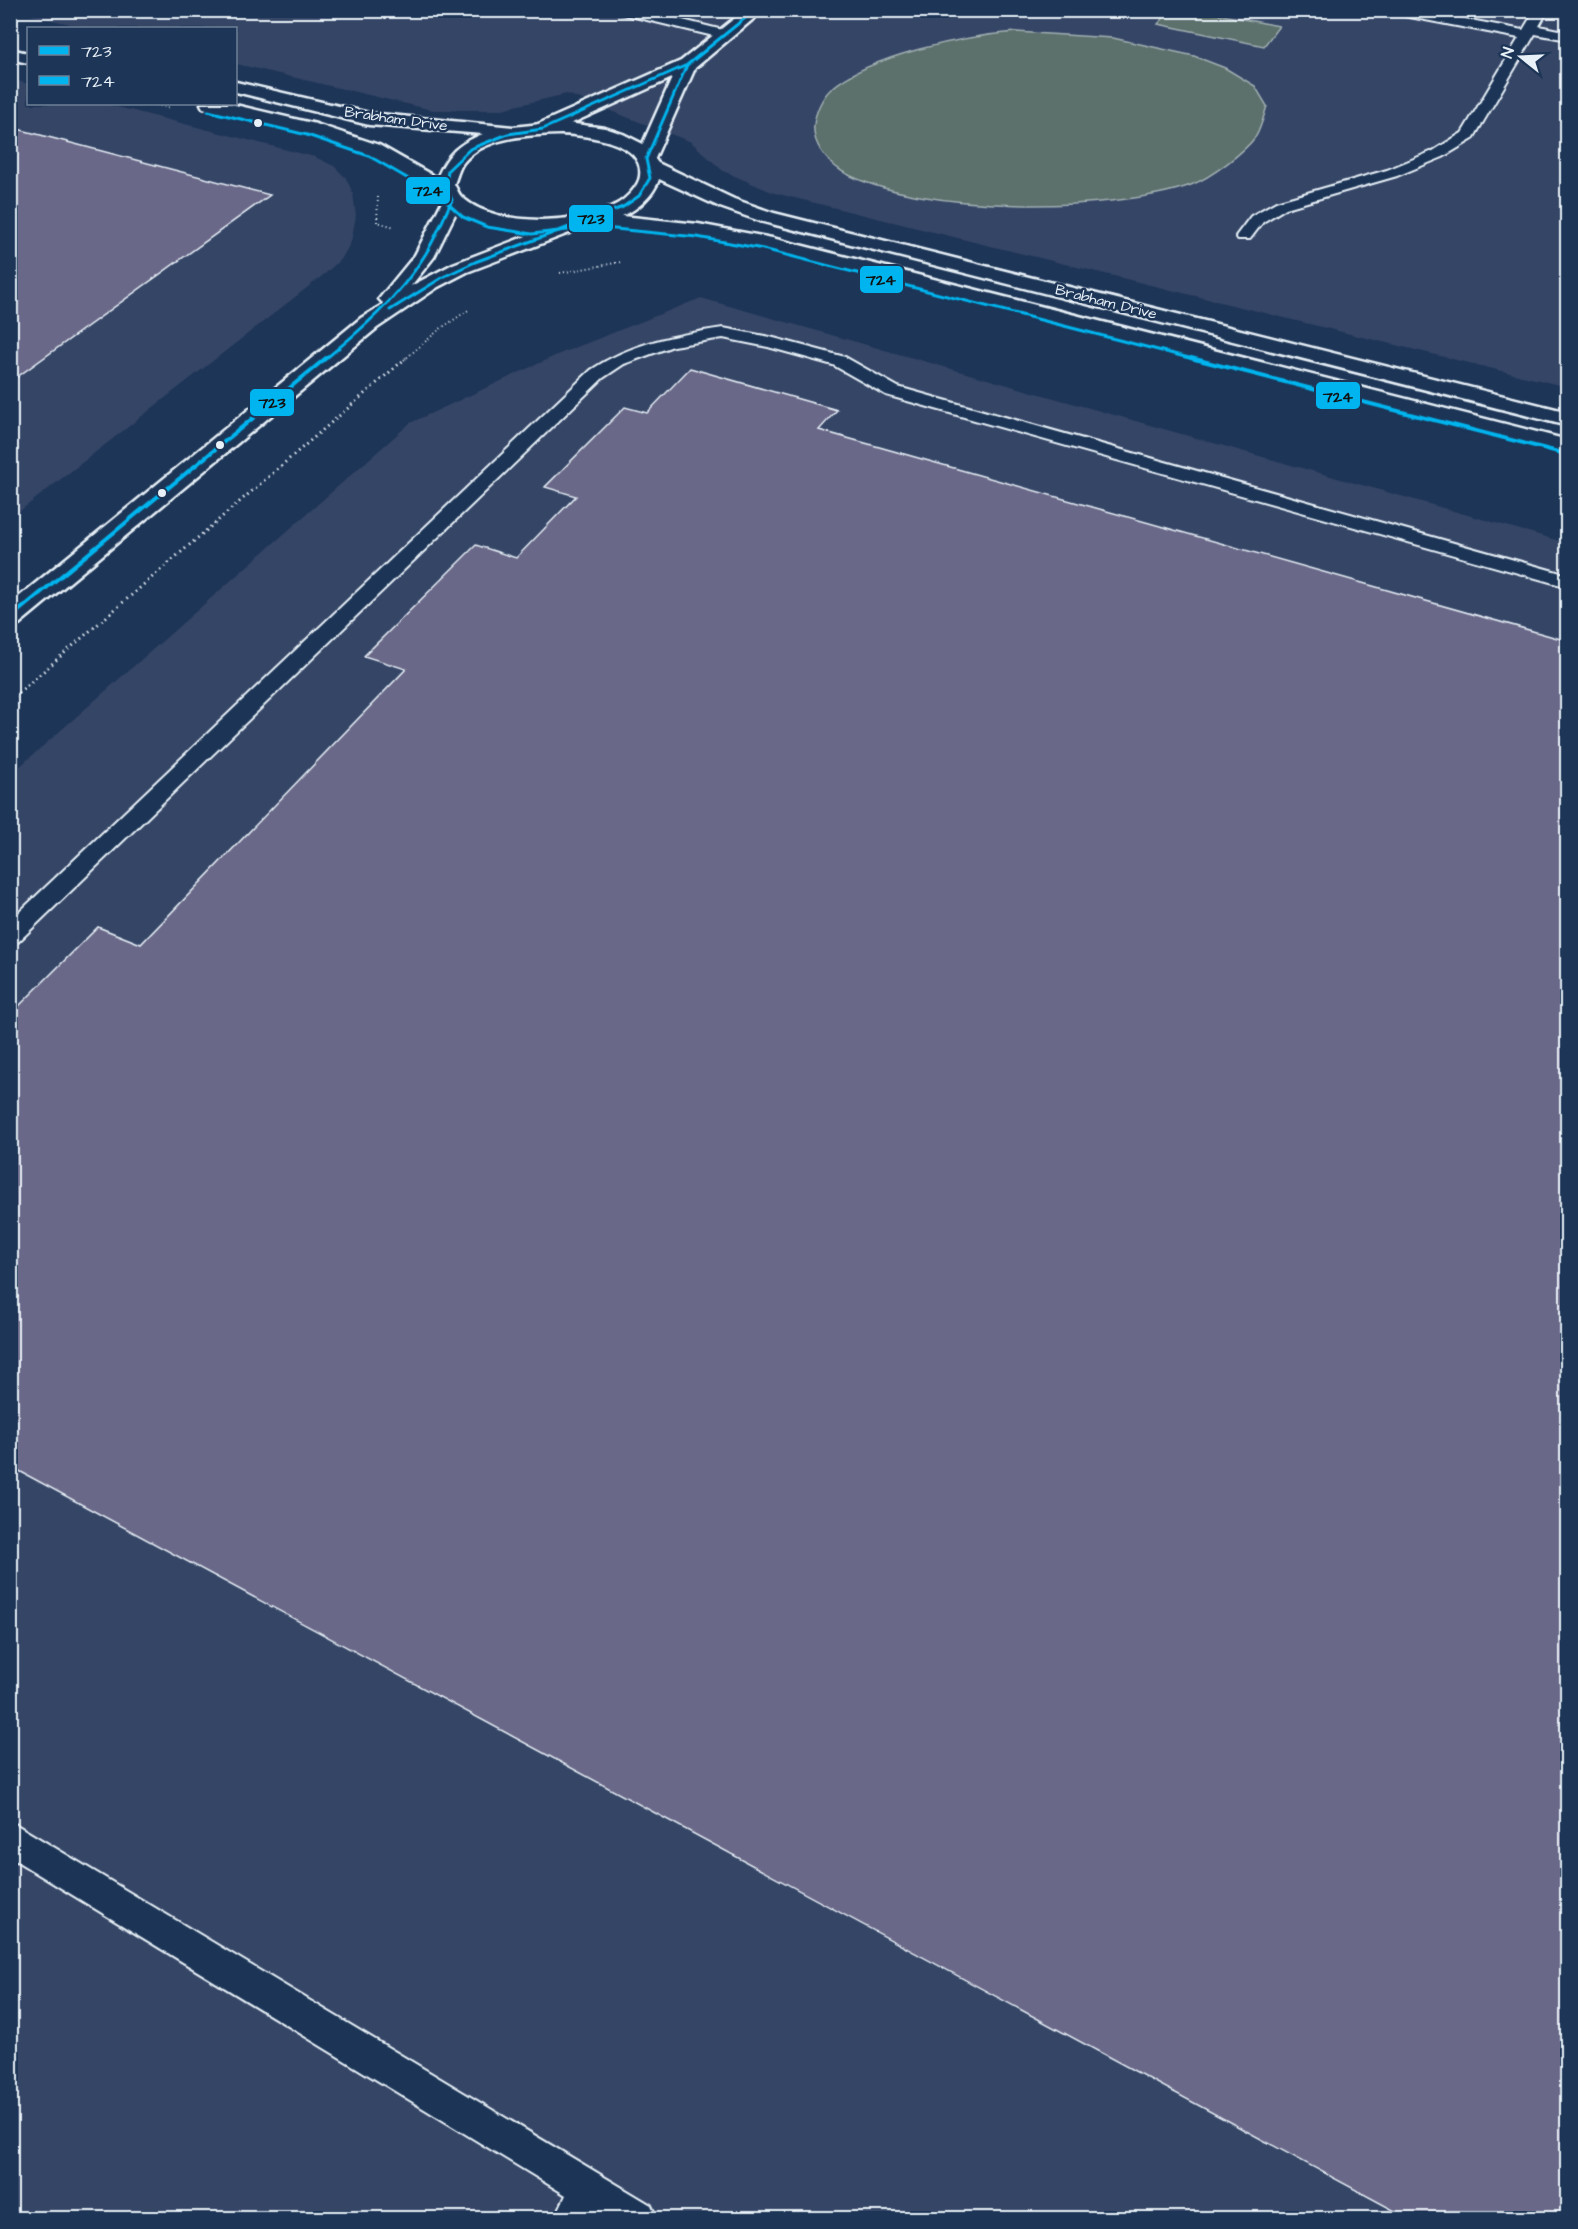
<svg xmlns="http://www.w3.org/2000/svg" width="1578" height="2229" viewBox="0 0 1578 2229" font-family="'Architects Daughter',sans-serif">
  <rect width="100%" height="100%" fill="#1d3557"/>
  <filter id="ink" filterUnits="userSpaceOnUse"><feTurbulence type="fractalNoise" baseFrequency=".0167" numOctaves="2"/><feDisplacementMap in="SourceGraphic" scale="12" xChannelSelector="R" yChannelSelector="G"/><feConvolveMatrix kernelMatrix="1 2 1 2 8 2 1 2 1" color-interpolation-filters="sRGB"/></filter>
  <g filter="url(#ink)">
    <path fill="#344466" d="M13,11H1567V387L774,193L723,171L691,142L567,94L498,110H432L236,64V28H87Z
      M11,79L28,84V104H106L315,157L334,166L346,178L353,193L356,216L351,242L342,258L326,273L11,518Z
      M701,298L1567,543V2218H11L10,775L410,423L559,354Z"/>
    <path fill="#5b706c" stroke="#a2b0b2" stroke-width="1.5" d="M1201,11L1279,26L1264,46L1158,24L1170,11Z
      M1016,32L1113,38L1194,56L1225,68L1255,86L1267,106C1264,115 1261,128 1256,136C1245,152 1210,178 1191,185C1110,213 919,214 843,172C827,162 812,144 814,125C815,113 822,97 831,89C870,55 965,36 1016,32Z"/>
    <path fill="#6a6788" stroke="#e8f1f8" stroke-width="1.5" d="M10,127L270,195L10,382Z
      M690,368L837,410L819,430L1568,641V2218H1408L10,1466V1015L98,927L141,944L406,669L364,656L476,545L516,558L576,496L545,487L625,407L647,413Z"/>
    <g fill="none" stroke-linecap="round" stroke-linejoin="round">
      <defs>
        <path id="service" d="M617,10H642L731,32L733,35L726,39L618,13Z
          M1388,10H1418L1523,30L1535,10H1548L1539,26L1568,32V40L1535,34L1473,139L1443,157L1397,176L1286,208L1263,222L1250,239H1238L1236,236L1251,216L1276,202L1387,170L1433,151L1462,133L1519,38L1394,14Z
          M723,328L770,337L845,357L898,387L1568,575V587L886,395L833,365L768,347L723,338L673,346L624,364L603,378L18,942L10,945V921L591,370C631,343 676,335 723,328Z
          M10,1821L651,2205L657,2218H604L596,2214L594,2218H555L566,2195L10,1857Z"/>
        <path id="minor" d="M745,10H764L695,68L653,163H639L636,159L672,78L550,133H536L534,129L536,125L681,61Z
          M452,194L459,196L462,200L434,257L411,286L453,264L571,219H585L588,223L585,227L467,272L438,287L377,328L19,624L10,626V604L361,318L384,304L379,299L415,255L445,196Z"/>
        <path id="secondary" d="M10,49L28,53V63L10,59Z
          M236,82L369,113L513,127L560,122L605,128L623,134L643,144L658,163L734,199L774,213L1568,412V426L760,221L720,207L659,179C654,195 637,210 622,216L698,224L772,238L1568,440V454L764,248C710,238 656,230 601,226C586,225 571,231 556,232C525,233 458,227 442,197L365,153L303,132L203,108L201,104H231L316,124L379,145L437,178C448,153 458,144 483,134L369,125L236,92ZM560,134C584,135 645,141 640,176C639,186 626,199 617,204C580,224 498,228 464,199C459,196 457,189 454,184C457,177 459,168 463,163C484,136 530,135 560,134Z"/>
      </defs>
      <use href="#service" stroke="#e8f1f8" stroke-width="4"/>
      <use href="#minor" stroke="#e8f1f8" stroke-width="5"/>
      <use href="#secondary" stroke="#e8f1f8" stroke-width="5"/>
      <path stroke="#e8f1f8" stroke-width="2" stroke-dasharray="1 3" stroke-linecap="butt" d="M152,104L171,108
        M378,197L377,222L395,227
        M560,273L621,262
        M404,360L440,329L470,309"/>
      <path stroke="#e8f1f8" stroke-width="3" stroke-dasharray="1.5 4" stroke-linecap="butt" d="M10,700L406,358"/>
      <use href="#service" fill="#1d3557" fill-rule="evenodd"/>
      <use href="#minor" fill="#1d3557" fill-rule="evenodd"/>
      <use href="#secondary" fill="#1d3557" fill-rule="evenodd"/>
      <defs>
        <path id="bus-1-far1" d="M390,310L443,277L475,262L623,207L639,196L650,178L646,159L687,65L706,50
          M324,360C361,330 398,298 423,258C435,240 443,219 452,200L446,186L448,170L470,149L508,134L543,129L687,65L755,10"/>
        <path id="bus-1" d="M10,618L326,358"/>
        <path id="bus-2-far1" d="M208,111L307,135L369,156L443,199L463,217L487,227L532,234L594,227L697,237L763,249L1197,360"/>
        <path id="bus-2" d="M1191,358L1566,454"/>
      </defs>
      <use href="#bus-1-far1" stroke="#1d3557" stroke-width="6"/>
      <use href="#bus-1" stroke="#1d3557" stroke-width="8"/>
      <use href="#bus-2-far1" stroke="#1d3557" stroke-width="6"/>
      <use href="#bus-2" stroke="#1d3557" stroke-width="8"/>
      <use href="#bus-1-far1" stroke="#00b5ef" stroke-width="3"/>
      <use href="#bus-1" stroke="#00b5ef" stroke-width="4"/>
      <use href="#bus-2-far1" stroke="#00b5ef" stroke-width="3"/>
      <use href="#bus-2" stroke="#00b5ef" stroke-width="4"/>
    </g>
  </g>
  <g fill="#e8f1f8" stroke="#1d3557" stroke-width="2">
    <circle cx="258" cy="123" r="5"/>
    <circle cx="220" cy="445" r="5"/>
    <circle cx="162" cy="493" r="5"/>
  </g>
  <g text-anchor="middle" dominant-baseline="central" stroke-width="5" stroke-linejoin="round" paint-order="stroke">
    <g font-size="15" fill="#e8f1f8" stroke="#1d3557">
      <text transform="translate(396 119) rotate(8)">Brabham Drive</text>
      <text transform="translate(1106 302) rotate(14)">Brabham Drive</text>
    </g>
  </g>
  <g stroke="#1d3557" stroke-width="2">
    <rect x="405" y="176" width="46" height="29" rx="6" fill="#00b5ef"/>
    <rect x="568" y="204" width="46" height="29" rx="6" fill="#00b5ef"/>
    <rect x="859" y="265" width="45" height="29" rx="6" fill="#00b5ef"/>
    <rect x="1315" y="381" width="46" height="29" rx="6" fill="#00b5ef"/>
    <rect x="249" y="388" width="46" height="29" rx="6" fill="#00b5ef"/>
  </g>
  <g font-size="16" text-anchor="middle" font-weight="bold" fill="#111">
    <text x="428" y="196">724</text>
    <text x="591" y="224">723</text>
    <text x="881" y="285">724</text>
    <text x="1338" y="402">724</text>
    <text x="272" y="408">723</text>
  </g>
  <rect width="1578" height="2229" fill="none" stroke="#1d3557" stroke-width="36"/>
  <rect x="18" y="18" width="1542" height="2193" fill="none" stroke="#e8f1f8" stroke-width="2" filter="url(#ink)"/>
  <rect x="27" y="27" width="210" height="78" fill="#1d3557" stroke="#6e8097" stroke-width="1.5"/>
  <rect x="39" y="46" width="30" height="9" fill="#00b5ef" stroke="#6e8097" stroke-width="1.5"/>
  <text x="81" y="57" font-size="18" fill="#e8f1f8">723</text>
  <rect x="39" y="76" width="30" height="9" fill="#00b5ef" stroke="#6e8097" stroke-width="1.5"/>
  <text x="81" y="87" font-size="18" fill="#e8f1f8">724</text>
  <g transform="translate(1521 57) rotate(288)" stroke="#1d3557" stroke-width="4.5" paint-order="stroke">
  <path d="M0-4.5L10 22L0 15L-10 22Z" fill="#e8f1f8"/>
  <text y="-9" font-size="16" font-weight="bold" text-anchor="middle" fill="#e8f1f8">N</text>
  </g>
</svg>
